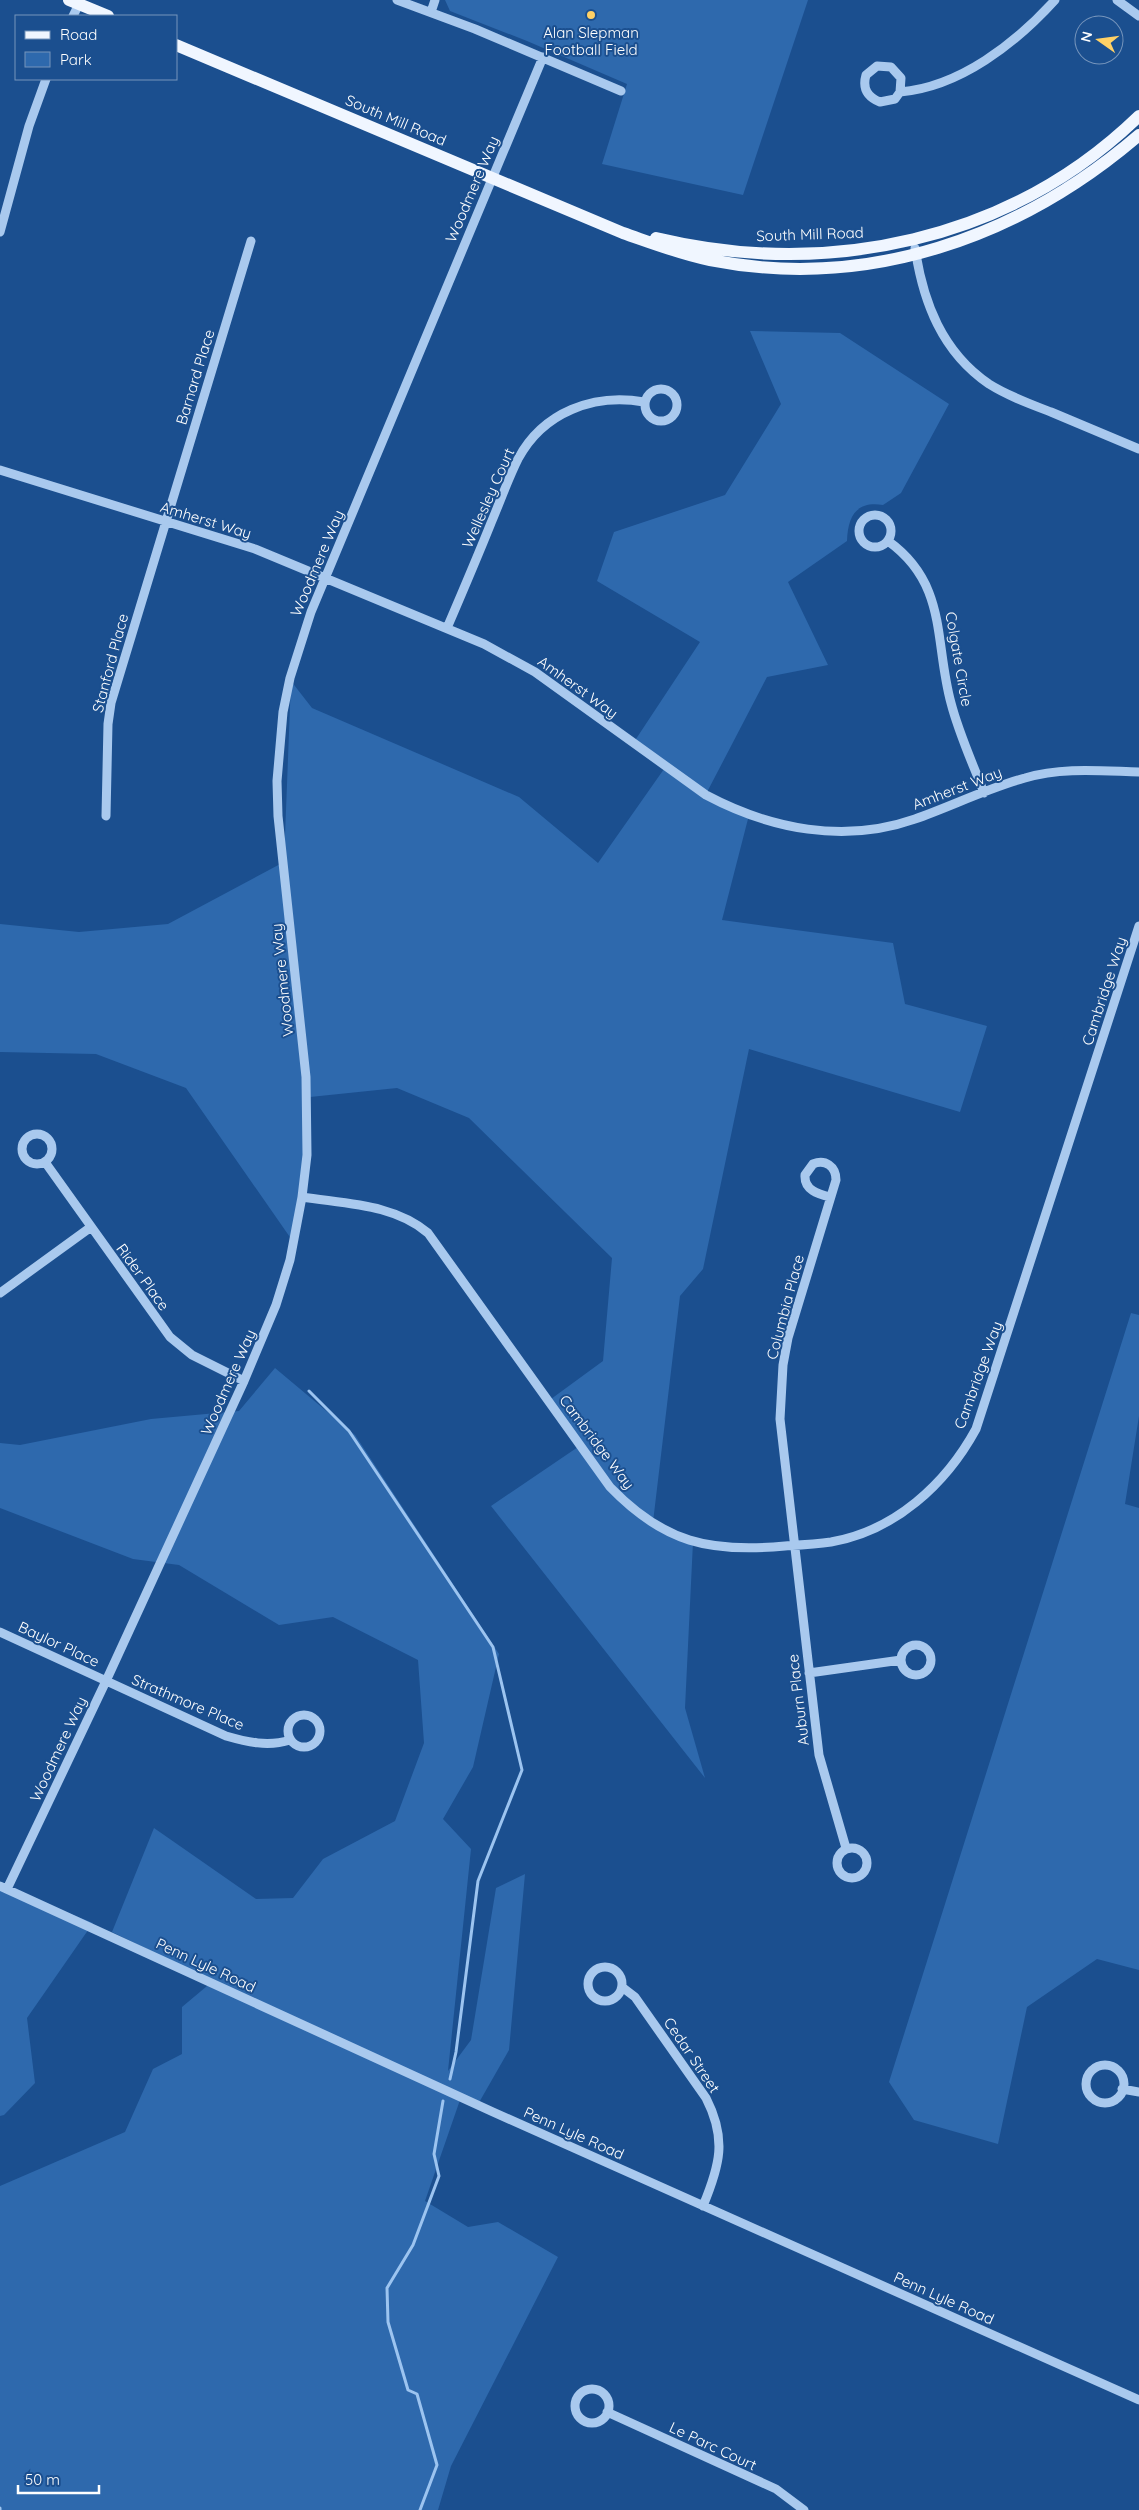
<svg xmlns="http://www.w3.org/2000/svg" width="1139" height="2510" viewBox="0 0 1139 2510" font-family="Quicksand,sans-serif">
  <rect width="100%" height="100%" fill="#1b4f8f"/>
  <path fill="#2e69ad" d="M445,0H808L743,195L602,164L627,84L527,41L450,11Z
    M750,331L840,333L949,404L901,493L883,505C856,501 848,516 847,541L788,582L828,665L767,677L705,796L749,815L722,920L893,943L905,1004L987,1026L960,1112L749,1049L703,1269L680,1296L653,1522L693,1542L685,1708L705,1778L491,1506L578,1447L551,1399L603,1361L612,1258L469,1118L397,1088L310,1097L294,1243L186,1088L96,1054L0,1052V924L79,932L168,924L284,862L291,681L312,708L519,797L598,863L664,769L632,745L700,642L597,581L614,532L725,495L781,404Z
    M1131,1313L1139,1315V1416L1125,1504L1139,1508V1970L1097,1959L1027,2007L998,2144L914,2120L889,2082Z
    M275,1368L355,1435L499,1654L473,1767L443,1819L471,1849L448,2071L471,2040L496,1888L525,1874L509,2050L477,2106L460,2100L425,2201L468,2227L498,2222L558,2257L451,2466L438,2510H0V2186L125,2132L153,2069L182,2054V2007L213,1981L112,1932L154,1828L256,1899L293,1898L323,1859L395,1821L424,1743L418,1660L333,1617L279,1625L179,1565L133,1559L0,1508V1443L20,1445L151,1419L239,1411Z
    M0,1885L93,1923L27,2018L35,2083L4,2115L0,2116Z"/>
  <g fill="none" stroke-linecap="round" stroke-linejoin="round">
    <path stroke="#9cc4f0" stroke-width="3" d="M309,1391L349,1431L493,1647L522,1770L478,1881L456,2052L450,2079
      M0,2508V2510
      M420,2510L437,2465L417,2394L408,2390L388,2322L387,2288L413,2245L439,2176L434,2154L443,2101"/>
    <path stroke="#a9c9ee" stroke-width="9" d="M397,0L475,29L621,91
      M1117,0L1139,16
      M431,12L435,0
      M73,16L79,4
      M900,92L901,78L891,67L877,66L866,75C862,89 868,97 880,102L895,99L900,92C960,87 1016,43 1055,0
      M0,232L29,126L46,79
      M915,248C923,302 942,352 989,384C1008,396 1030,404 1051,412C1080,424 1110,437 1139,449
      M645 405a16 16 0 1 1 32 0a16 16 0 1 1-32 0Z
      M0,470L255,549L484,644L535,672L706,795C770,829 844,844 915,819C952,806 988,788 1025,778C1062,767 1101,771 1139,772
      M859 531a16 16 0 1 1 32 0a16 16 0 1 1-32 0Z
      M888,541C948,584 934,641 951,703C959,734 973,764 984,793
      M447,628C462,593 477,558 491,523C500,502 508,479 518,459C543,412 594,393 644,402
      M106,816L108,724L111,703L251,241
      M22 1149a15 15 0 1 1 30 0a15 15 0 1 1-30 0Z
      M45,1162L170,1337L192,1355L244,1381
      M302,1197C346,1204 394,1204 428,1233L610,1487C664,1543 710,1553 785,1546C800,1545 816,1544 831,1542C895,1531 946,1484 976,1429L1139,926
      M830,1197C818,1194 804,1190 805,1175L813,1164C825,1159 836,1166 836,1180L788,1338L783,1365L780,1419L819,1755L846,1848
      M0,1293L91,1227
      M0,1632L226,1736C247,1742 268,1747 290,1740
      M901 1660a15 15 0 1 1 30 0a15 15 0 1 1-30 0Z
      M809,1673L901,1660
      M288 1731a16 16 0 1 1 32 0a16 16 0 1 1-32 0Z
      M837 1863a15 15 0 1 1 30 0a15 15 0 1 1-30 0Z
      M0,1886L493,2112L1139,2400
      M7,1889L106,1681L244,1381L276,1305L290,1260L302,1197L307,1155L306,1077L278,816L277,781L283,712L290,678L311,612L543,57
      M588 1984a17 17 0 1 1 34 0a17 17 0 1 1-34 0Z
      M622,1987L635,1997L706,2098C727,2139 720,2165 703,2206
      M1086 2084a19 19 0 1 1 38 0a19 19 0 1 1-38 0Z
      M1122,2089L1139,2092
      M575 2406a17 17 0 1 1 34 0a17 17 0 1 1-34 0Z
      M607,2412L776,2489L804,2510"/>
    <path stroke="#f0f6ff" stroke-width="12" d="M69,0L108,16
      M176,45L623,233C652,243 680,254 710,260C867,291 1019,238 1139,135
      M656,238C828,279 1010,241 1139,116"/>
  </g>
  <circle fill="#ffd166" stroke="#1b4f8f" stroke-width="2" cx="591" cy="15" r="5"/>
  <g text-anchor="middle" dominant-baseline="central" stroke-width="4" stroke-linejoin="round" paint-order="stroke">
    <g font-size="15" fill="#fff" stroke="#1b4f8f">
      <text x="591" y="32">Alan Slepman<tspan x="591" dy="17">Football Field</tspan></text>
    </g>
    <g font-size="15" fill="#fff" stroke="#1b4f8f">
      <text transform="translate(396 120) rotate(23)">South Mill Road</text>
      <text transform="translate(472 189) rotate(-67)">Woodmere Way</text>
      <text transform="translate(810 234) rotate(-2)">South Mill Road</text>
      <text transform="translate(195 377) rotate(-73)">Barnard Place</text>
      <text transform="translate(488 498) rotate(-66)">Wellesley Court</text>
      <text transform="translate(206 520) rotate(17)">Amherst Way</text>
      <text transform="translate(317 563) rotate(-67)">Woodmere Way</text>
      <text transform="translate(959 659) rotate(80)">Colgate Circle</text>
      <text transform="translate(110 663) rotate(-75)">Stanford Place</text>
      <text transform="translate(578 687) rotate(36)">Amherst Way</text>
      <text transform="translate(957 788) rotate(-21)">Amherst Way</text>
      <text transform="translate(282 980) rotate(-96)">Woodmere Way</text>
      <text transform="translate(1104 991) rotate(-72)">Cambridge Way</text>
      <text transform="translate(143 1277) rotate(54)">Rider Place</text>
      <text transform="translate(785 1307) rotate(-75)">Columbia Place</text>
      <text transform="translate(978 1375) rotate(-70)">Cambridge Way</text>
      <text transform="translate(228 1382) rotate(-66)">Woodmere Way</text>
      <text transform="translate(597 1442) rotate(53)">Cambridge Way</text>
      <text transform="translate(59 1644) rotate(25)">Baylor Place</text>
      <text transform="translate(798 1700) rotate(-97)">Auburn Place</text>
      <text transform="translate(188 1702) rotate(23)">Strathmore Place</text>
      <text transform="translate(58 1749) rotate(-65)">Woodmere Way</text>
      <text transform="translate(206 1965) rotate(25)">Penn Lyle Road</text>
      <text transform="translate(692 2055) rotate(56)">Cedar Street</text>
      <text transform="translate(574 2133) rotate(24)">Penn Lyle Road</text>
      <text transform="translate(944 2298) rotate(24)">Penn Lyle Road</text>
      <text transform="translate(713 2446) rotate(25)">Le Parc Court</text>
    </g>
  </g>
  <rect x="15" y="15" width="162" height="65" fill="#1b4f8f" stroke="#7695bc"/>
  <rect x="25" y="31" width="25" height="8" fill="#f0f6ff" stroke="#7695bc"/>
  <text x="60" y="40" font-size="15" fill="#ffffff">Road</text>
  <rect x="25" y="52" width="25" height="15" fill="#2e69ad" stroke="#7695bc"/>
  <text x="60" y="65" font-size="15" fill="#ffffff">Park</text>
  <g transform="translate(1099 40) rotate(284)"><circle r="24" fill="#1b4f8f" stroke="#7695bc"/>
  <path d="M0-4L9 19L0 12L-9 19Z" fill="#ffd166"/>
  <text y="-8" font-size="14" font-weight="bold" text-anchor="middle" fill="#ffffff">N</text>
  </g>
  <path d="M18 2485v8h81v-8" fill="none" stroke="#ffffff" stroke-width="2.5"/>
  <text x="25" y="2485" font-size="15" fill="#ffffff" stroke="#1b4f8f" stroke-width="4" paint-order="stroke">50 m</text>
</svg>
